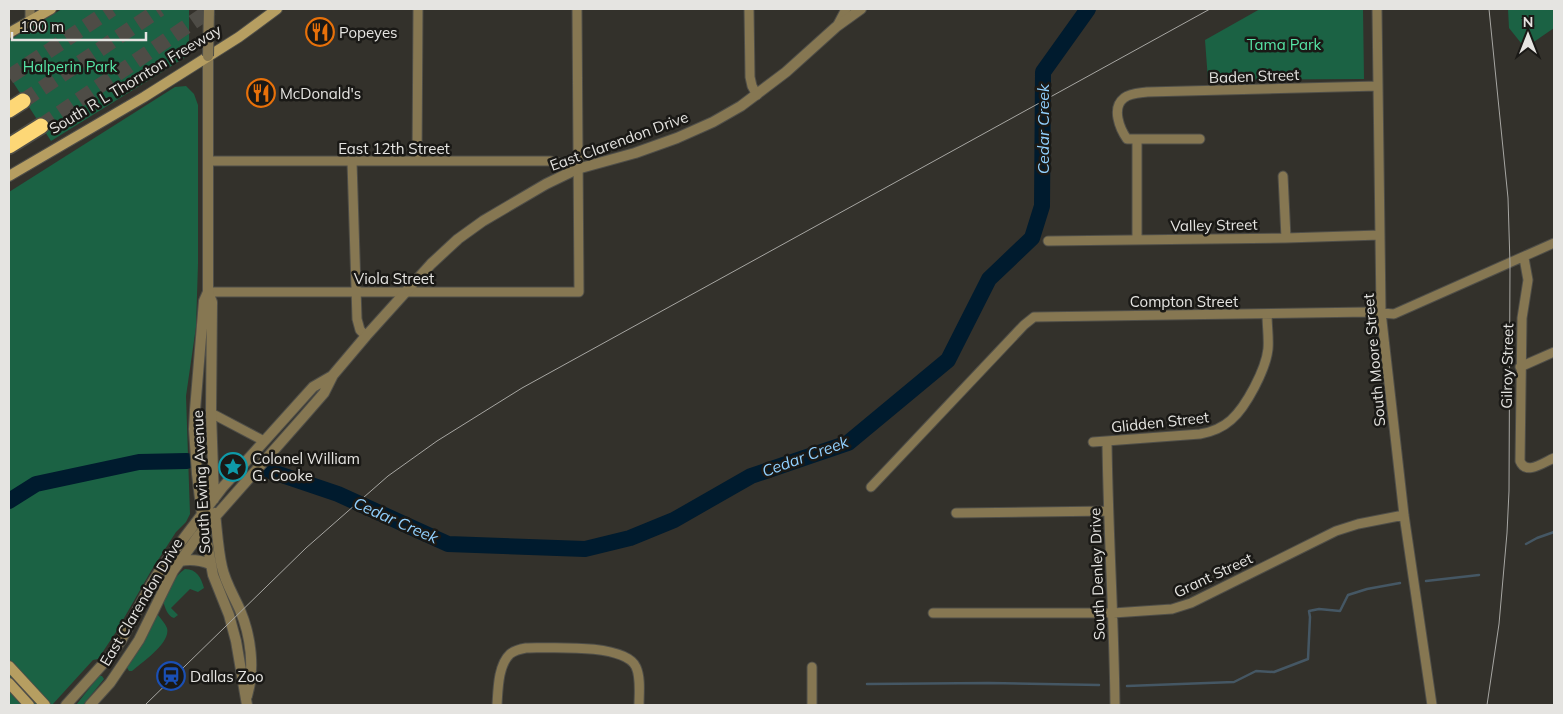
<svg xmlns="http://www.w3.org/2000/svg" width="1563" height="714" viewBox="0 0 1563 714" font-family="Mulish,sans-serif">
  <rect width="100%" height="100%" fill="#33312b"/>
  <path fill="#1b6244" d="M62,9H189V55L51,141L9,76V41L26,29H28Z
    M1260,9H1363L1364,79L1208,80L1205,40Z
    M1508,9H1554V28L1525,48L1509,28Z
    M186,86L194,94L198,105V264L196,327L186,396L190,514L186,522L176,532L151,571L116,632L98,659L93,660L52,705H9V192L175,87Z
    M185,569C197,569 201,578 204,588L198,592L190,589L171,608L178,615L174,618C167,616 165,607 163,601C168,590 175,575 185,569Z
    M156,615H158C161,619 165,623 167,628C171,643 142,662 132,671H129L126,666Z
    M99,676H102L104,679L83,705H76Z"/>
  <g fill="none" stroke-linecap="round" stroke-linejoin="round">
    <path stroke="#455764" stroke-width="2.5" d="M1526,544L1537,538L1554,532
      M1426,581L1479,575
      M867,684L989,683L1099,685
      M1127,686L1234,682L1256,671L1274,672L1308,659L1310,617L1309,611L1319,609L1340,611L1348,595L1367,589L1400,583"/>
    <path stroke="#001b2e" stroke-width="16" d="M270,471L338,494L448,544L585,549L630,538L674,520L751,476L848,443L948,360L989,279L1032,238L1042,206L1043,72L1088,9
      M9,501L36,484L139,462L187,461"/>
    <path stroke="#4e4c46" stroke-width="15" stroke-dasharray="15 8" stroke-linecap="butt" d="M9,77L112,9
      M23,101L160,9
      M41,126L212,9"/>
    <defs>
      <path id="minor" d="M30,9V20
        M749,9L750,77L752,86L757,95
        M1377,9L1381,312L1404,515L1432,705
        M837,26L846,9
        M1200,139H1127C1120,129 1111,108 1124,98C1130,93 1140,93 1147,92L1378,86
        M1137,140V239
        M209,161H550L567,164L577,169
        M417,161L418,9
        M352,162L357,319L360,330L366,336
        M1283,176L1286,238
        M1048,241L1286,238L1380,235
        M1524,258L1528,280L1522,318L1520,461C1526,476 1544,462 1554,458
        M208,292H579L577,9
        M1520,367L1554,352
        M211,413L264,441
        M1107,441C1108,529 1114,617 1115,705
        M1093,442L1200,434C1212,432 1222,428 1231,420C1246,407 1266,369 1268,349C1269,338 1267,326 1267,314
        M871,487L1024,325L1034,317L1369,312L1394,314L1554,243
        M956,513L1108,511
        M933,613H1113L1172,609L1191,603L1336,531L1358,524L1404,515
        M497,705C498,690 498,665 510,654C515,650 520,649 526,648C549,648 625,643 636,667C641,678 639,694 639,705
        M812,705V667"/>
      <path id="tertiary" d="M208,56V292L204,301L195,410L194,429L197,474L202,515L213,575L229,615L236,641L247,705
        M208,292L212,302L211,413L214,499
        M215,513C217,531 218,550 222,567C225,582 234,596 240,610C251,636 255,669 247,696
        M180,561C191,559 200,560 210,564
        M66,705L111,655L122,639L149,588L162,567L222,488L313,387L332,376
        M90,705L110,683L129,655L139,640L173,571L199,535L304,416L324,393L333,375L366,336L431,264L458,239L483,221L546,184L577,169L635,153L677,138L713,122L741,106L786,72L836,27L861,9"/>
      <path id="secondary" d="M9,33L51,9
        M9,176L144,97L239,37L277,9
        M9,666L45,705
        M9,683L29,705"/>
      <path id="motorway" d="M9,110L23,101
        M9,146L41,126"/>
    </defs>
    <use href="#minor" stroke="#4f4e48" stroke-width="11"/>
    <use href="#tertiary" stroke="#4f4e48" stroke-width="12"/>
    <use href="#secondary" stroke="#4f4e48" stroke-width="12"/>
    <use href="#motorway" stroke="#4f4e48" stroke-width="18"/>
    <use href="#minor" stroke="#867752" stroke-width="9"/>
    <use href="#tertiary" stroke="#867752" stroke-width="10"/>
    <use href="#secondary" stroke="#b69e61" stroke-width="10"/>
    <use href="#motorway" stroke="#fdd776" stroke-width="15"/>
    <path stroke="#a7a6a2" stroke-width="1" d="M145,705L306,548L388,476L437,441L522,388L1210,9
      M1487,705L1499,624L1507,533L1509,491L1510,264L1508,198L1489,9"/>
    <defs>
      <path id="tertiary-bridge" d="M208,56L209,9"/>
    </defs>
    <use href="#tertiary-bridge" stroke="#4f4e48" stroke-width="12" stroke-linecap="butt"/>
    <use href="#tertiary-bridge" stroke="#867752" stroke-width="10"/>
  </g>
  <defs>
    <symbol id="restaurant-ring" viewBox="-11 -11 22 22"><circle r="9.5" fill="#1a1916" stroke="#e8710a" stroke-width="1.5"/><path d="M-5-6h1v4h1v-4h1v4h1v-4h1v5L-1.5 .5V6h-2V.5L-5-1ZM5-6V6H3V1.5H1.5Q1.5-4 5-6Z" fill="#e8710a"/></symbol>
    <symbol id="sight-ring" viewBox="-11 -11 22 22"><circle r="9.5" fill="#1a1916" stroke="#0f9aa8" stroke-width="1.5"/><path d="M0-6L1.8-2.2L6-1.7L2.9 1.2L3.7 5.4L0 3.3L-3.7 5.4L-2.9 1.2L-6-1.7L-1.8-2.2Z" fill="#0f9aa8"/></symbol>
    <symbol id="station-ring" viewBox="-11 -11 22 22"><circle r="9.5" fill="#1a1916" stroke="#1a4fb4" stroke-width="1.5"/><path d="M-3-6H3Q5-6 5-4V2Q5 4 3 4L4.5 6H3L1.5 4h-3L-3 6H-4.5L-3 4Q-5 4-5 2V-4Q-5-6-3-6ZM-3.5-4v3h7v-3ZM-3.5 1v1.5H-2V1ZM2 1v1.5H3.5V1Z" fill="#1a4fb4"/></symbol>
  </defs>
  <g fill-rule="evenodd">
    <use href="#restaurant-ring" x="304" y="16" width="32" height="32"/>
    <use href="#restaurant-ring" x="245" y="77" width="32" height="32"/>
    <use href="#sight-ring" x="217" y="451" width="32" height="32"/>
    <use href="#station-ring" x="155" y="660" width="32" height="32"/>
  </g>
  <g text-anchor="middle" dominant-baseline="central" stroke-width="5" stroke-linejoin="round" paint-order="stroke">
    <g font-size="15" fill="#e5e4e1" stroke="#1a1916" text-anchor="start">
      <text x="339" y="32">Popeyes</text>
      <text x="280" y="93">McDonald's</text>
      <text x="252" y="458">Colonel William<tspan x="252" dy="17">G. Cooke</tspan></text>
      <text x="190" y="676">Dallas Zoo</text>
    </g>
    <g font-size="15" fill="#57e6a7" stroke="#1a1916">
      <text x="1284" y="44">Tama Park</text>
      <text x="70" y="66">Halperin Park</text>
    </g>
    <g font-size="15" fill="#e5e4e1" stroke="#1a1916">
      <text transform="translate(1254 76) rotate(-2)">Baden Street</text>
      <text transform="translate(135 79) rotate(-31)">South R L Thornton Freeway</text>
      <text transform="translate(619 141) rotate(-20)">East Clarendon Drive</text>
      <text x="394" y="148">East 12th Street</text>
      <text transform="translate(1214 225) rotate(-1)">Valley Street</text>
      <text x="394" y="278">Viola Street</text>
      <text x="1184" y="301">Compton Street</text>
      <text transform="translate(1374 360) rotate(-95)">South Moore Street</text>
      <text transform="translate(1507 366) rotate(-89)">Gilroy Street</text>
      <text transform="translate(1160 422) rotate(-6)">Glidden Street</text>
      <text transform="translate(201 482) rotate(-93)">South Ewing Avenue</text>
      <text transform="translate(1097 574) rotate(-92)">South Denley Drive</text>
      <text transform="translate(1213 575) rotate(-25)">Grant Street</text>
      <text transform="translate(141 602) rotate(-59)">East Clarendon Drive</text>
    </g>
    <g font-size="16" font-style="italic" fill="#91d0fe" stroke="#1a1916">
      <text transform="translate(1043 129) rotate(-90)">Cedar Creek</text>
      <text transform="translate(805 456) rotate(-20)">Cedar Creek</text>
      <text transform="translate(396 520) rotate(24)">Cedar Creek</text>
    </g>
  </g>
  <rect width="1563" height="714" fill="none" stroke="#e5e4e1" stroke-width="20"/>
  <g transform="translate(1528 35)" stroke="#1a1916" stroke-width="4" paint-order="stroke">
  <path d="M0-4L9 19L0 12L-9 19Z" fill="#e5e4e1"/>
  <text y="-8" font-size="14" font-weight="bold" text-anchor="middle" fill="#e5e4e1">N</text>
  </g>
  <path d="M12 32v8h134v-8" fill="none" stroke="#e5e4e1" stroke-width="2.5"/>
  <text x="20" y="32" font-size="15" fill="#e5e4e1" stroke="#1a1916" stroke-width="4" paint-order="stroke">100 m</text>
</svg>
